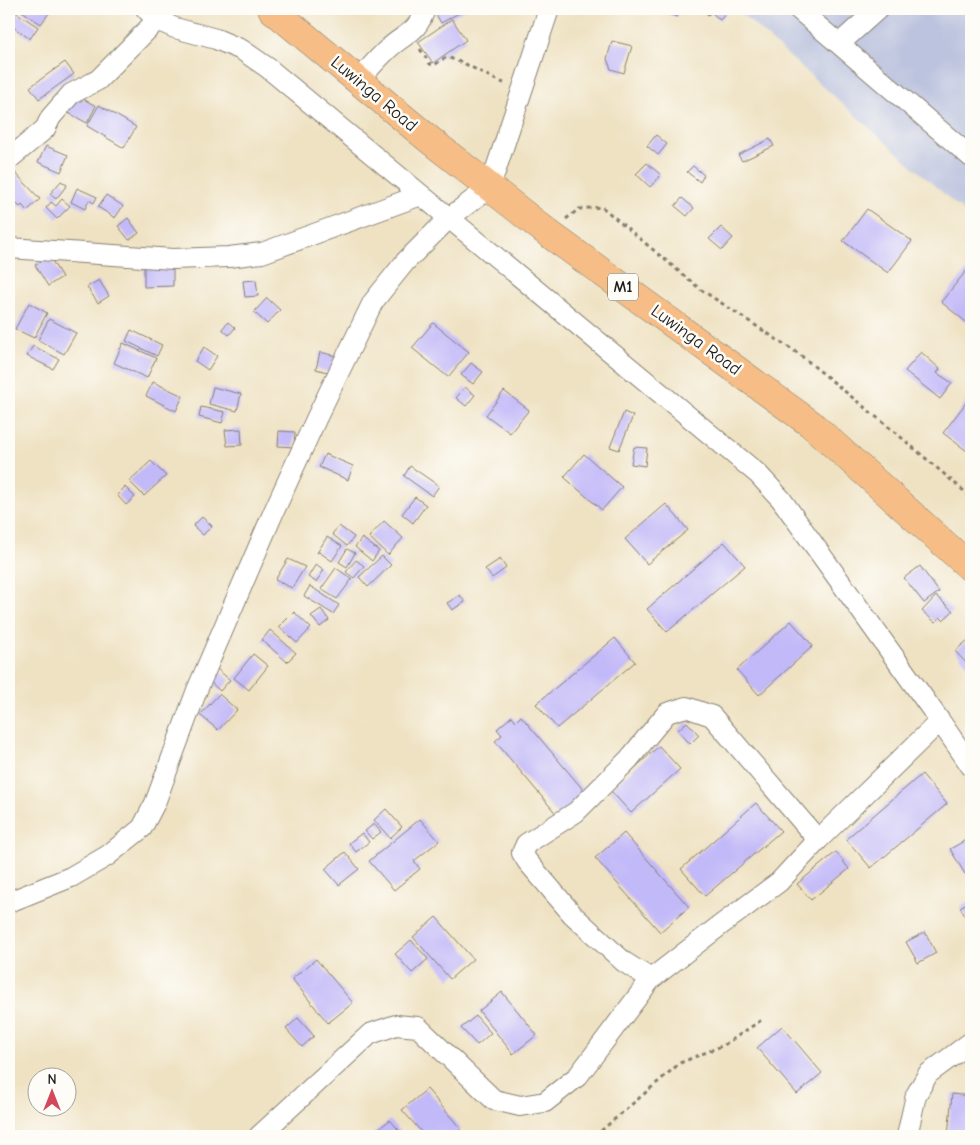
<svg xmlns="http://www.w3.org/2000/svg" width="980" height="1145" viewBox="0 0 980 1145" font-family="'Comic Neue',sans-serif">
  <rect width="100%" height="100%" fill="#fdfcf7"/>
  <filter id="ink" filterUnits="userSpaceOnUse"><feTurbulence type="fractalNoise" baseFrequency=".02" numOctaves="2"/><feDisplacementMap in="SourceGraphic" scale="10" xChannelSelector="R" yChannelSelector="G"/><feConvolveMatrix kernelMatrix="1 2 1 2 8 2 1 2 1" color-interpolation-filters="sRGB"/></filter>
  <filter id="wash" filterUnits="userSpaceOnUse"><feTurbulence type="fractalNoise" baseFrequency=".0096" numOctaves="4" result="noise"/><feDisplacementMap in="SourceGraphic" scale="20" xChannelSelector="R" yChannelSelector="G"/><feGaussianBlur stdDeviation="1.12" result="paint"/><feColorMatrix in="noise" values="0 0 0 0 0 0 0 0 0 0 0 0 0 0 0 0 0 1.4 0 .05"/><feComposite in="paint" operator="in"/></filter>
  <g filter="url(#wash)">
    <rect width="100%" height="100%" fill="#efe2c3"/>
    <path fill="#bcc3de" d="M736,9H971V218Z"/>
    <g id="blocks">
      <path fill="#c2b9f8" d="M11,9L38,27L30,39L9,24V12Z
        M19,9H52L41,24Z
        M433,9H466L441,23Z
        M660,9H680L677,17L659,11Z
        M701,9H730L720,20L711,12L708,15Z
        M452,19L466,40L433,63L418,42Z
        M612,41L632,46L624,73L611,69L607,59Z
        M65,62L74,74L39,99L30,87Z
        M74,94L96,106L87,123L65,111Z
        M99,105L136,127L124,148L87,126Z
        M656,135L667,144L658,155L647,146Z
        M770,139L774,146L742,161L738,155Z
        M46,146L68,155L61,172L38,162Z
        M647,163L661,175L650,187L636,174Z
        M9,166L40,199L27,211L22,205L20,207L9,196Z
        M693,166L704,175L700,182L687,172Z
        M61,181L67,185L56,199L50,194Z
        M77,188L97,197L94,203L89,200L85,209L71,202Z
        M106,195L123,206L115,218L98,207Z
        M682,198L694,208L687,216L675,206Z
        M62,199L70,206L57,219L46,208L51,202L56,206Z
        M867,209L912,241L888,273L843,241Z
        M128,218L139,233L129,240L118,226Z
        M721,227L733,238L722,250L709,239Z
        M49,256L62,277L48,286L35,265Z
        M971,265V326L941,302Z
        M173,266V286L144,287V267Z
        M99,280L109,296L98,303L87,287Z
        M256,280L258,296L245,297L243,281Z
        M267,298L280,310L267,324L254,312Z
        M29,303L47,313L34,338L15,329Z
        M49,319L76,333L64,354L38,340Z
        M228,322L235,328L229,335L222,329Z
        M433,323L469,352L448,377L412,348Z
        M131,330L162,345L157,356L126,341Z
        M123,343L156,358L147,378L114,363Z
        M33,346L59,359L53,369L27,356Z
        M204,347L217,356L208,370L195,361Z
        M320,352L336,356L331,373L316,369Z
        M921,352L940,369L937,373L952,383L940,399L905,371Z
        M471,363L483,372L473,384L461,375Z
        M153,382L183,396L176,411L146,396Z
        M213,387L241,394L237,411L209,404Z
        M465,387L475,395L466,406L456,398Z
        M504,391L529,410L510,433L486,415Z
        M971,396V454L943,433Z
        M201,407L225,412L222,423L199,417Z
        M624,412L633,416L619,450L610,447Z
        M241,429L242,445L227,446L225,430Z
        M279,431L295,432L294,447L278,446Z
        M634,447L647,448L645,466L631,464Z
        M325,454L353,466L348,480L319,467Z
        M584,454L622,487L602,510L564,477Z
        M151,461L166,476L144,496L129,481Z
        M410,466L439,486L432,496L404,476Z
        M125,487L135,497L126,505L117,495Z
        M415,497L426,505L413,523L402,514Z
        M666,504L688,530L647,564L625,539Z
        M202,517L212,526L203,535L193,526Z
        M384,521L403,538L388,555L369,537Z
        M339,526L354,537L347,546L332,534Z
        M327,537L342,546L332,561L319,552L317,553Z
        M362,538L379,551L372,561L355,547Z
        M724,542L745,566L667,632L647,609Z
        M347,549L355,553L347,567L339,562Z
        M382,556L391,565L368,587L359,577Z
        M288,559L305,567L292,588L275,580Z
        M500,559L506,568L492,578L485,569Z
        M356,560L364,566L354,578L346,572Z
        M316,564L324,570L316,582L308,577Z
        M920,566L939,592L924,603L904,578Z
        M336,568L352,579L337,599L321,589Z
        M310,586L339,605L333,614L304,596Z
        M460,595L465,602L452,610L447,603Z
        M936,596L953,611L943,620L940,617L935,622L922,611Z
        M321,609L329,620L320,627L311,616Z
        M294,612L311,628L297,643L279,627Z
        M791,621L813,646L759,695L737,670Z
        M270,630L296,653L287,662L262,640Z
        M615,638L635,662L557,728L536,704Z
        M968,640L971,644V662L968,665L955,651Z
        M253,654L268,666L249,690L234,678Z
        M217,669L230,680L220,691L208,680Z
        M219,694L237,710L218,730L200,715Z
        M512,716L516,721L521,716L586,793L558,816L495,741L502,735L497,729Z
        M687,722L699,735L690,744L678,730Z
        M659,746L680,769L631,813L610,790Z
        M922,774L947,804L871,868L846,839Z
        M756,803L781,831L705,896L681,869Z
        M386,809L402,827L390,838L374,820Z
        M420,819L439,841L414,861L420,869L394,890L369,861Z
        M374,824L381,832L372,839L365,831Z
        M362,833L369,842L356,852L349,843Z
        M624,833L689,907L660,932L595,858Z
        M971,837V870L965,874L950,849Z
        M345,852L359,869L339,885L325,869Z
        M836,852L849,869L811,900L797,884Z
        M971,901V927L960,907Z
        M436,917L473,959L450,979L413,937Z
        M925,932L936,953L918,963L906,942Z
        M411,940L428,959L412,973L395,954Z
        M316,959L353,1003L328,1023L292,979Z
        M502,992L537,1035L513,1054L479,1011Z
        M476,1016L491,1033L477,1045L461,1028Z
        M298,1018L314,1036L302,1047L286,1029Z
        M782,1026L822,1073L797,1094L757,1048Z
        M427,1089L461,1129L453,1136H425L402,1110Z
        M952,1094L971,1096V1136H948Z
        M390,1120L404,1136H376L373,1133Z"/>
    </g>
  </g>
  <g filter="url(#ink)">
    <use href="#blocks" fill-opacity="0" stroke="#867f70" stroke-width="1"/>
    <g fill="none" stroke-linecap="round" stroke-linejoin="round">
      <defs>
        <path id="minor" d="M165,9L157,20L175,28L216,39L242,50L268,68L758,474L781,499L940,721
          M798,9L971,157
          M839,44L878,9
          M358,81C368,70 377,59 388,49C405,33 417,34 425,9
          M9,159L45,129L51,117L71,94L98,80L157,20L146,9
          M9,248L173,259L229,257L262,253L421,195
          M9,902L71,877L107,856L142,828L155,803L197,690L274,511L317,417L373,302L405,262L449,218L490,187L549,9
          M651,979L624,962L573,915L527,861L522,853L526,844L576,812L629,759L667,713L686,707L712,716L818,840
          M259,1136L370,1034L396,1025L418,1027L494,1100L520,1106L545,1102L578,1076L651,979L718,927L779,882L818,840L940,721L971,766
          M907,1136L916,1095L928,1074L971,1042"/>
        <path id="trunk" d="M272,9L431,141L548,233L811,424L971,568"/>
      </defs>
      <use href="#minor" stroke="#867f70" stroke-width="22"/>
      <use href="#trunk" stroke="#867f70" stroke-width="29"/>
      <path stroke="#867f70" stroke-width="3" stroke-dasharray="4 4" stroke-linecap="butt" d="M420,49L430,64L433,65C438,64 441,59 446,58C457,57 491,79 504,83
        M566,219L579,209L602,207L700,289L799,354L896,433L971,497
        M595,1136L680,1063L724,1045L763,1019"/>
      <use href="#minor" stroke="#fff" stroke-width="20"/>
      <use href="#trunk" stroke="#f6be86" stroke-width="28"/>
    </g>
  </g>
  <g text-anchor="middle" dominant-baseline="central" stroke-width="5" stroke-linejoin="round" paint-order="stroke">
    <rect fill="#fdfcf7" stroke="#605f5e" stroke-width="1" x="608" y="273.5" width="30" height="27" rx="4"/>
    <g font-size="16" font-weight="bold" fill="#1c1c1c">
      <text x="623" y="287">M1</text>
    </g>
    <g font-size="18" fill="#1c1c1c" stroke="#fdfcf7">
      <text transform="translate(374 94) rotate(40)">Luwinga Road</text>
      <text transform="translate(696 340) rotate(36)">Luwinga Road</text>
    </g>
  </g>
  <rect width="980" height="1145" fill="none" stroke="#fdfcf7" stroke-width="30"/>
  <g transform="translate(52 1092)"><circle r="24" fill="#fdfcf7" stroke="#a3a29f"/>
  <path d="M0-4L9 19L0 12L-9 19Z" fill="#d1495b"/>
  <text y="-8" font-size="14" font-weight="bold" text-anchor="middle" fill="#1c1c1c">N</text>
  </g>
</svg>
